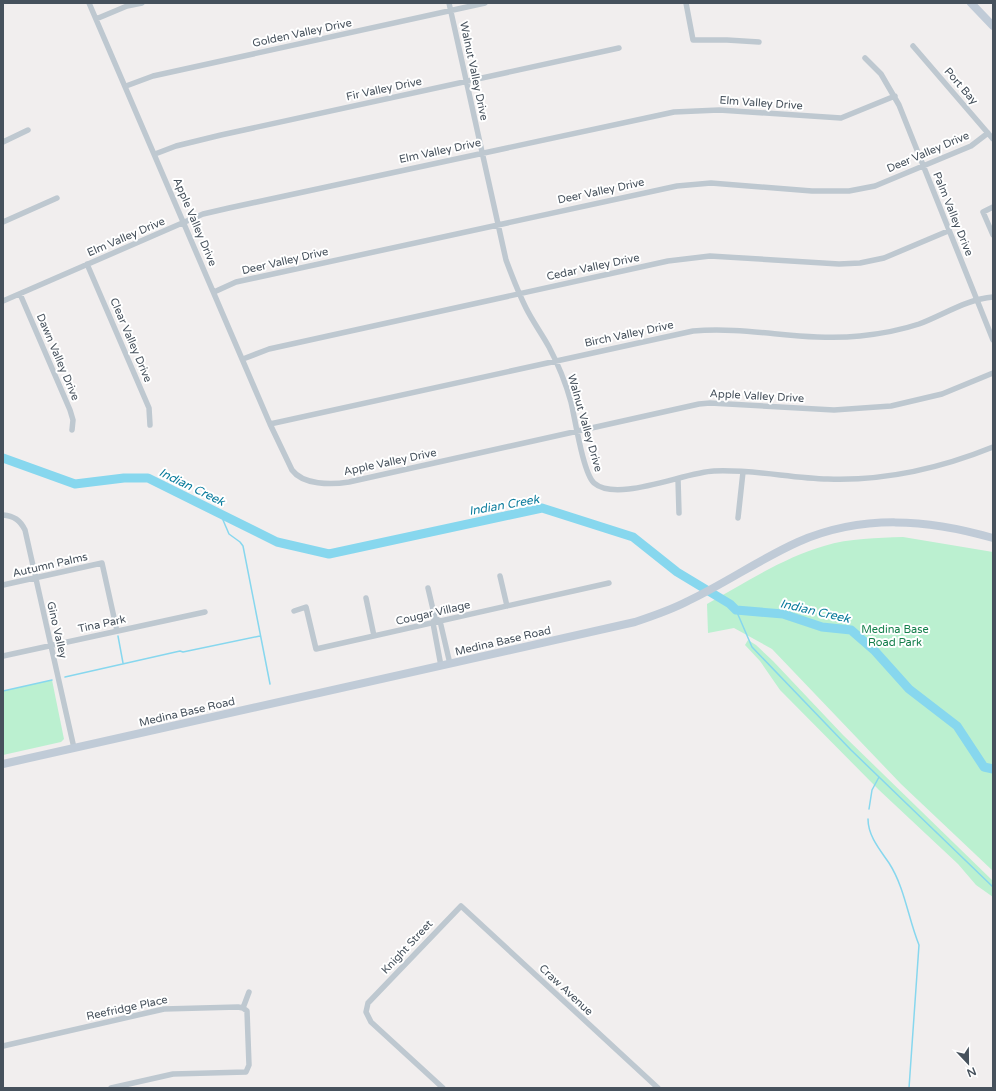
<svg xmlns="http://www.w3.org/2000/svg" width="996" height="1091" viewBox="0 0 996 1091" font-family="'Varela Round',sans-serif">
  <rect width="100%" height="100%" fill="#f1eeee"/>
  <path fill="#bbf0d0" d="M903,537L993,552V871L901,784L772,649L734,628L708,633L707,604C744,583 783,558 824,546C850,538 877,538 903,537Z
    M748,640L756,645L773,661L843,735L993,881V897L976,885L958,864L879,790L780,690L760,661L745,645Z
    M52,680L64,739L61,742L3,755V691Z"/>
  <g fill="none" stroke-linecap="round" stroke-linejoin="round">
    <path stroke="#87d7ee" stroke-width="1.5" d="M220,513L229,534L240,542L243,546L270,684
      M736,610L752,647L851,750L993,887
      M118,636L123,663
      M65,677L180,651L183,652L260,636
      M3,691L52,680
      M869,809L872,790L879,777
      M868,819C868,836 880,850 889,863C905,888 908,918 919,945L909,1088"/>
    <path stroke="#87d7ee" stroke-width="9" d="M3,458L75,484L124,478H148L277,542L329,554L542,508L633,537L677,572L730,604L736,610L783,614L822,627L851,630L874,650L909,689L957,726L984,767L993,769"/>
    <path stroke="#bec8d0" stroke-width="5.5" d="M89,3L270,424L292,470C303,485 331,485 349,482L699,404L710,403L834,410L891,406L942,394L993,373
      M449,3L506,260C512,276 518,292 526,308C533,322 542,334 549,347C558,364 566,384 571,402C575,418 583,473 594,483C617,503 685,472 714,471C752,469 790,478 828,479C884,481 941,468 993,447
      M686,3L693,40H727L759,42
      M96,19L127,6L142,3
      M913,46L993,139
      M865,58L881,74L899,105L993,340
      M126,86L153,76L485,3
      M3,142L28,130
      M155,154L176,146L221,135L619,48
      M993,207L983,212L993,235
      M3,222L57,198
      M87,264L149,408L150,425
      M214,292L236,282L677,186L711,183L812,191H849L875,186L971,146L988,133
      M20,294L70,410L73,420L72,430
      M3,301L203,214L229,208L674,112L719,110L841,118L895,96
      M243,359L269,349L668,261L710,256L839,264L860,263L884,258L948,231
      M270,424L693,331C749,326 804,342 860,336C879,334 901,330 919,324C943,315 967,299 993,297
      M678,479L679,513
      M3,515C14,516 20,520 25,530L74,748
      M738,518L743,472
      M500,576L507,606
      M3,585L102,563L117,631
      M428,588L435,618L440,621L450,664
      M366,598L374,636
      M294,611L306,607L316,649L609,583
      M434,620L433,623L441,666
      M3,656L205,612
      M243,1008L249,992
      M3,1046L164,1009L238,1007L243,1008L247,1011L249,1065L246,1072L173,1074L111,1088
      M443,1088L371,1022L366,1012L368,1003L461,906L658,1088"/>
    <path stroke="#c0cbd7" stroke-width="8" d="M971,3L993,26
      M3,764L635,622C653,616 671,610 688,601C726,583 760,559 798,542C862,514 928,519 993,538"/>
  </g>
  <g text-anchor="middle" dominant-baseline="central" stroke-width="4" stroke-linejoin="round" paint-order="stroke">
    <g font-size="11" fill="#46515c" stroke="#fff">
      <text transform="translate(302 33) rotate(-12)">Golden Valley Drive</text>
      <text transform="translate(474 71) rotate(78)">Walnut Valley Drive</text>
      <text transform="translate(961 86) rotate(49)">Port Bay</text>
      <text transform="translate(384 89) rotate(-12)">Fir Valley Drive</text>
      <text transform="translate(761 103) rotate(4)">Elm Valley Drive</text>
      <text transform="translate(440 151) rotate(-12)">Elm Valley Drive</text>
      <text transform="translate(928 152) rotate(-23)">Deer Valley Drive</text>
      <text transform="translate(601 191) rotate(-12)">Deer Valley Drive</text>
      <text transform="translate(953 214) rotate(68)">Palm Valley Drive</text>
      <text transform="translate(195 222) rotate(67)">Apple Valley Drive</text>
      <text transform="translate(126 237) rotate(-23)">Elm Valley Drive</text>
      <text transform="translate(285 261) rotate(-13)">Deer Valley Drive</text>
      <text transform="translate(593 267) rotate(-12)">Cedar Valley Drive</text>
      <text transform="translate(629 334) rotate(-12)">Birch Valley Drive</text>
      <text transform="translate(131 340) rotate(67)">Clear Valley Drive</text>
      <text transform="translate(58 357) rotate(67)">Dawn Valley Drive</text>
      <text transform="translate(757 396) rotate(3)">Apple Valley Drive</text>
      <text transform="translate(585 423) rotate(74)">Walnut Valley Drive</text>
      <text transform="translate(390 462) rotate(-12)">Apple Valley Drive</text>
      <text transform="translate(50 565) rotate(-13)">Autumn Palms</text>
      <text transform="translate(433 613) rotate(-13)">Cougar Village</text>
      <text transform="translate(102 624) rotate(-12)">Tina Park</text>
      <text transform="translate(57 630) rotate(77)">Gino Valley</text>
      <text transform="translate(503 641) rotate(-13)">Medina Base Road</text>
      <text transform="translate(187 712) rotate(-13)">Medina Base Road</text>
      <text transform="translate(407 947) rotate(-47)">Knight Street</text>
      <text transform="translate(566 990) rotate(43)">Craw Avenue</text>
      <text transform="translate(127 1008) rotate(-12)">Reefridge Place</text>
    </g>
    <g font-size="11" fill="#157f4b" stroke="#fff">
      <text x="895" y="629">Medina Base<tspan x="895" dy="13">Road Park</tspan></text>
    </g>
    <g font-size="12" font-style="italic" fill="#0a7b9c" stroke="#fff">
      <text transform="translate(192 487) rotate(26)">Indian Creek</text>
      <text transform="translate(504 505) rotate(-10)">Indian Creek</text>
      <text transform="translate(815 611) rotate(13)">Indian Creek</text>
    </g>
  </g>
  <rect width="996" height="1091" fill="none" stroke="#46515c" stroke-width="8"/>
  <g transform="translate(968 1063) rotate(158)" stroke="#ffffff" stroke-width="3" paint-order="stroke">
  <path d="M0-3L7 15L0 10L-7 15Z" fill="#46515c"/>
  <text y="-6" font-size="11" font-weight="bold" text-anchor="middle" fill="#46515c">N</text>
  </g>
</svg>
